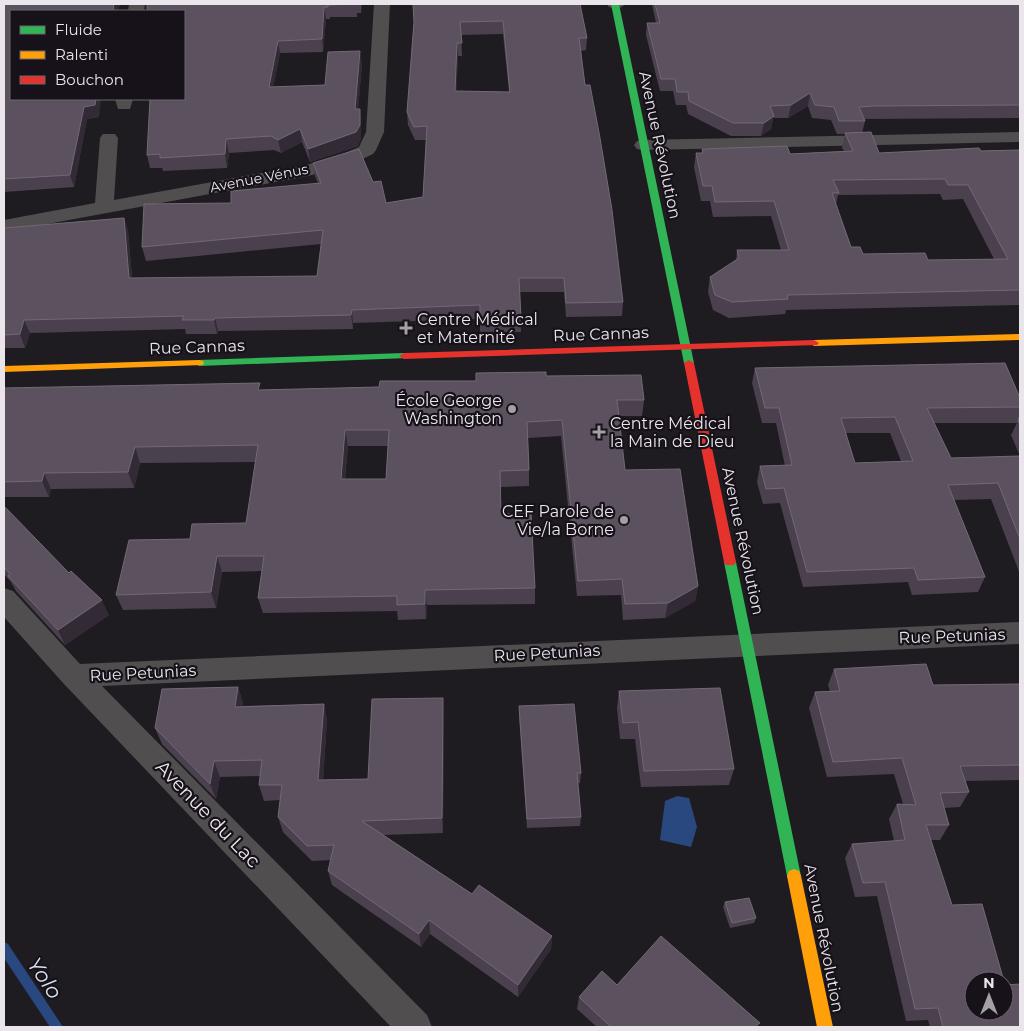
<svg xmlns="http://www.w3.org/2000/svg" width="1024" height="1031" viewBox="0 0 1024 1031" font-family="Montserrat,sans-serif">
  <rect width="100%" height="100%" fill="#1f1c21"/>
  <path fill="#28487f" d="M677,796L689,798L697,827L691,847L660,840L665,801Z"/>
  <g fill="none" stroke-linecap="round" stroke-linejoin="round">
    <path fill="#28487f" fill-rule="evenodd" d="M4,942L8,944L63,1027H50L4,958Z"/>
    <path fill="#504e4e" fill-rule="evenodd" d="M129,4H145L144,11H128Z
      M374,4H390L384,132L376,150L373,154L352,164L308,176L4,232V220L95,203L100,138L103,134H115L118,138L114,200L306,165L338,156L359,147L366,132Z
      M607,4H626L618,9L609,7Z
      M115,99H133L130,109H118Z
      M1020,132V142L643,150L637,149L634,145L637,141L643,140Z
      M4,588L13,591L80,664L1020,622V644L102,686L427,1015L432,1027H391L64,684L4,617Z"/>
    <path fill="#30b455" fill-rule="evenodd" d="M611,4H619L694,363L689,366L684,363Z
      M404,353L409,356L408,358L199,366L194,363L199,360Z
      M730,557L734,559L736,562L801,876L799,881L794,883L789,881L787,876L724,562L726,559Z"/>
    <path fill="#ff9f0a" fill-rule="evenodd" d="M1020,334V340L814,346L809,343L814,340Z
      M199,360L203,361L204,363L203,365L4,372V366Z
      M794,869L799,871L801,876L833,1027H817L787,876L789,871Z"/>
    <path fill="#e5322d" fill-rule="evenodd" d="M814,340L819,343L817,345L404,359L399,356L404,353Z
      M689,360L694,363L736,562L734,565H726L724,562L684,363Z"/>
  </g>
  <path fill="#4b404e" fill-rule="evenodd" d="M4,4H120L118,11H11L99,117L87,119L74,187L4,192Z
    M147,4H362L361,13H357V17H330V19H326L323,52L280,53L273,87L325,85L362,64L358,109L361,122V138L358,146L310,162L302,142L281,153L274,150L229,153L227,168L163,171L162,168H150L147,155L184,99Z
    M413,4L587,38L586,50L581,51L585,85L623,302L622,316L566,317L564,292H520L521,332H480V319L353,323V329L218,331L217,334H186L185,329L30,333L25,348H4V228L124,218L128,231L132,278L317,276L321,244L146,261L142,247L231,203L318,183L315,176L313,163L373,182L386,203L423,197L426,140H415L408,125L407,112L414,22ZM503,34L509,92L456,91L458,56H462L461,35Z
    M652,4H1020V118L864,119L865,121L862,133L879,153L1020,150V305L786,310L785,314L729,318L713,310L708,292L710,277L736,261L737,250H781L771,216L713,217L710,201H701L694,167L696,153H702V149L790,154L844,151L842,148L845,134H837L831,120L812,118L808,106L788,118H773L771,129L761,136H731L688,114L686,105H676L673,91H660L646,35L647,23H656ZM940,194L943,200L963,199L994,259L928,260L863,254L851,247L836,204L838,195Z
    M755,368L1020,398V574L991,499L954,500L985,577L978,592L912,595L908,582L803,587L780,503L763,504L757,482L760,466H785L776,423H762L752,383ZM934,423H1017L1011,435L1020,456L951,458ZM846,433H890L901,461L855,463Z
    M546,376L644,400L642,416H619L625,470L698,586L695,601L665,618L623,620L621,595L577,596L561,436L528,438L529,470V486L500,487L501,514L535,588V604L427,605L426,619L398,620L397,611L263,613L258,598L262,571L222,572L216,608L123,610L116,595L190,539L246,523L255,462L140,463L134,488L51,489L49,497H4V388L261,390L379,387ZM348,446H388L386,479H345Z
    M4,506L109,615L65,645L16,591L11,582L4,574Z
    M834,669L933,685L1020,684V780L965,781L969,792L960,807L944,808L949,825L940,840H931L952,905L1005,985L1020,1027H930L928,1020L906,1021L877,896L855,897L845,858L852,844L894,841L889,819L897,804H903L894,774L827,777L809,708L815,692L830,691L828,685Z
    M238,687L243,703V706L324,704L327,720L323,780L368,779L444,714L443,833L383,835L472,894L552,936L551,949L518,997L430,934L421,947L332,885L328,871L331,860L312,861L283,832L278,817L280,800L264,801L259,785L260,776L220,777L216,799L162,744L155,728Z
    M619,691L734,769L729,785L641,787L635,739H620L617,708Z
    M519,706L581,773L580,783H578L581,817L580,826L527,828L519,716Z
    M725,902L756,918L754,923L730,928L723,907Z
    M617,985L758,1027H597L577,1009L579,997Z"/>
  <path fill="#322a35" d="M114,4H120L118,11H113Z
    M361,4H362L361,13Z
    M324,7L326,19L323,52L322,39Z
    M278,41L280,53L271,100L269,87Z
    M457,43L458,56L456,104L455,91Z
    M360,51L362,64L357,122L355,109Z
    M810,93L808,106L788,118L791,105Z
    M96,99H101L99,117L87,119L74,187L70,175L84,107Z
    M360,109L361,122V138L358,146L310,162L308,149Z
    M774,116L771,129L761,136L764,123Z
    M300,129L302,142L281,153L278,140Z
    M226,139L229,153L227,168L225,154Z
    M124,218L128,231L133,291L129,278Z
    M352,310L353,323V329L351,315Z
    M215,318L218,331L217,334L214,320Z
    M24,320L30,333L25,348L20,334Z
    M345,430L348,446L343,495L341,479Z
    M135,447L140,463L134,488L128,472Z
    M44,473L51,489L49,497L42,481Z
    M217,556L222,572L216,608L211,592Z
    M698,586L695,601L665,618L668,603Z
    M425,590L427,605L426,619L425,604Z
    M102,600L109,615L65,645L58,630Z
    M238,687L243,703L241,723L235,707Z
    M443,698L444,714L443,833L442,818Z
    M324,704L327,720L322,795L318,780Z
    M214,761L220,777L216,799L210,784Z
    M429,920L430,934L421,947L419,934Z
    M552,936L551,949L518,997V985Z"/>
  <path fill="#5c525f" stroke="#726975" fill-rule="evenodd" d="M4,4H114L113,11H11V99H96L95,105L84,107L70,175L4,179Z
    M147,4H356L328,5V7H324L322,39L278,41L269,87L325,85L328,52L360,51L355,109H360V125L356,132L308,149L300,129L278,140L271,136L226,139L225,154L160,158V154L147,155L150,99H184V11H147Z
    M413,4H580L587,38H579L585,85H590L600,138L612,210L623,302L566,303L564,278H519L521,318L480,319V305L352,310L351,315L215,318L214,320H182L184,316L24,320L20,334L4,335V228L124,218L129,278L317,276L323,230L142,247L144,204L231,203V191L321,183L313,163L359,149L373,182L381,181L386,203L423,197L427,126L414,127L407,112L414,22ZM503,21L510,92L455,91L457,43H462L460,22Z
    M655,4H1020V105L874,106L859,107L865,121H839L834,107L815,105L810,93L791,105L770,106L774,116L764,123H733L689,101L688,92H677L675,79H661L647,23H660Z
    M871,132L879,153L979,148L981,151L1020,150V290L787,295L788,299L732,302L715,295L710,277L739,258L737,250H789L774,201L715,202L712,186H703L696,153H703L702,149L787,146L790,154L853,151L845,133ZM945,179L948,185H968L1008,259L928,260L925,253L863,254L860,247H851L832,193H839L833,180Z
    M1005,363L1020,398V407L927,408L951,458L1020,456V539L998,483L948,485L985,577L918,580L914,568L807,572L784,488L766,489L760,466L792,465L779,408H765L755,368ZM895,417L913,461L855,463L841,418Z
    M546,372V376L641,375L644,400H617L625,470L680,469L698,586L668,603L625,604L622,579L578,581L562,420L527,422L529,470L500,471L501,514L531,513L535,588L425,590V604L397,605V596L258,598L264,556H217L211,592L116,595L129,540L190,539L192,524L246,523L258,445L135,447L128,472L44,473L42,481L4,482V388L260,383L258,390L379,387L380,381H476V373ZM345,430H389L386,479H341Z
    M1020,415V425L1018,420Z
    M4,506L69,573L71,571L102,600L58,630L8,576L10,574L4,567Z
    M926,664L933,685L1020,684V765L960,766L969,792L940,793L949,825H926L952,905L982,904L1005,985L1020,984V1027H943L938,1008L915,1009L885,882L863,883L852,844L905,840L897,804L916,805L902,758L833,762L815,692L840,691L834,669ZM974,981H1004V1011H974Z
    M238,687L235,707L324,704L318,780L368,779L372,699L443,698L442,818L362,821L472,894L479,885L552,936L518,985L429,920L419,934L328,871L334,845L307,846L278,817L282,785H259L262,760L214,761L210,784L155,728L162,689Z
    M720,688L734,769L644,771L638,722L623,723L619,691Z
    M574,704L581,773H577L581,817L527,819L519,706Z
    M749,898L756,918L732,923L725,902Z
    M661,936L760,1023L755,1027H611L579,997L602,971L617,985Z"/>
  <g fill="#a39fa4" stroke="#171119" stroke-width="2">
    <path d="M403.5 320.5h5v5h5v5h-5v5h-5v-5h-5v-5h5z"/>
    <circle cx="512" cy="409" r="5"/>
    <path d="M596.5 424.5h5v5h5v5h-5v5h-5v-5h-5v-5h5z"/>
    <circle cx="624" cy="520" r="5"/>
  </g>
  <g text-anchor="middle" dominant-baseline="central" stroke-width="4.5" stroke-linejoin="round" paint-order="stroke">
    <g font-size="14" fill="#eae5eb" stroke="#171119">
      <text transform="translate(259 178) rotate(-11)">Avenue Vénus</text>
    </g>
    <g font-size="16" fill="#eae5eb" stroke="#171119">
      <text transform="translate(660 145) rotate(78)">Avenue Révolution</text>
      <text transform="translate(601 334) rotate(-2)">Rue Cannas</text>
      <text transform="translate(197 347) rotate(-2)">Rue Cannas</text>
      <text transform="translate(743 541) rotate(78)">Avenue Révolution</text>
      <text transform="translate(952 636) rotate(-2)">Rue Petunias</text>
      <text transform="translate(547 653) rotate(-3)">Rue Petunias</text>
      <text transform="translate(143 673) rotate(-3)">Rue Petunias</text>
      <text transform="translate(824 938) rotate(79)">Avenue Révolution</text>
    </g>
    <g font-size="16" fill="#eae5eb" stroke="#171119" text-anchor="start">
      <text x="417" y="319">Centre Médical<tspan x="417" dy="18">et Maternité</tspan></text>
      <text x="502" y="400" text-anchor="end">École George<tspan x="502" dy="18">Washington</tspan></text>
      <text x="610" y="423">Centre Médical<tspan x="610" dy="18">la Main de Dieu</tspan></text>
      <text x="614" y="511" text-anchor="end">CEF Parole de<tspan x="614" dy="18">Vie/la Borne</tspan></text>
    </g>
    <g font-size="19" fill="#eae5eb" stroke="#171119">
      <text transform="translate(208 814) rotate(46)">Avenue du Lac</text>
    </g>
    <g font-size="21" font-style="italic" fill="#d7e2f4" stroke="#171119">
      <text transform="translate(45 978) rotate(56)">Yolo</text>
    </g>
  </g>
  <rect width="1024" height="1031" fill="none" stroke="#eae5eb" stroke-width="10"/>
  <rect x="10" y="10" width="175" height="90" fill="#171119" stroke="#6b666d"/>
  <rect x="20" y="26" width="25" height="8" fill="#30b455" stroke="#6b666d"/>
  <text x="55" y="35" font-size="15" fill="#eae5eb">Fluide</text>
  <rect x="20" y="51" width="25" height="8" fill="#ff9f0a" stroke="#6b666d"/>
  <text x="55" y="60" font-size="15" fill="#eae5eb">Ralenti</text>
  <rect x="20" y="76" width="25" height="8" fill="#e5322d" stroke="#6b666d"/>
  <text x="55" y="85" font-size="15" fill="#eae5eb">Bouchon</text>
  <g transform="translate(989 996)"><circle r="24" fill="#171119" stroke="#6b666d"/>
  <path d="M0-4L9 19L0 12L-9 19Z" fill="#a39fa4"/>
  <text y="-8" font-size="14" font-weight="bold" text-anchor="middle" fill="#eae5eb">N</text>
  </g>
</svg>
